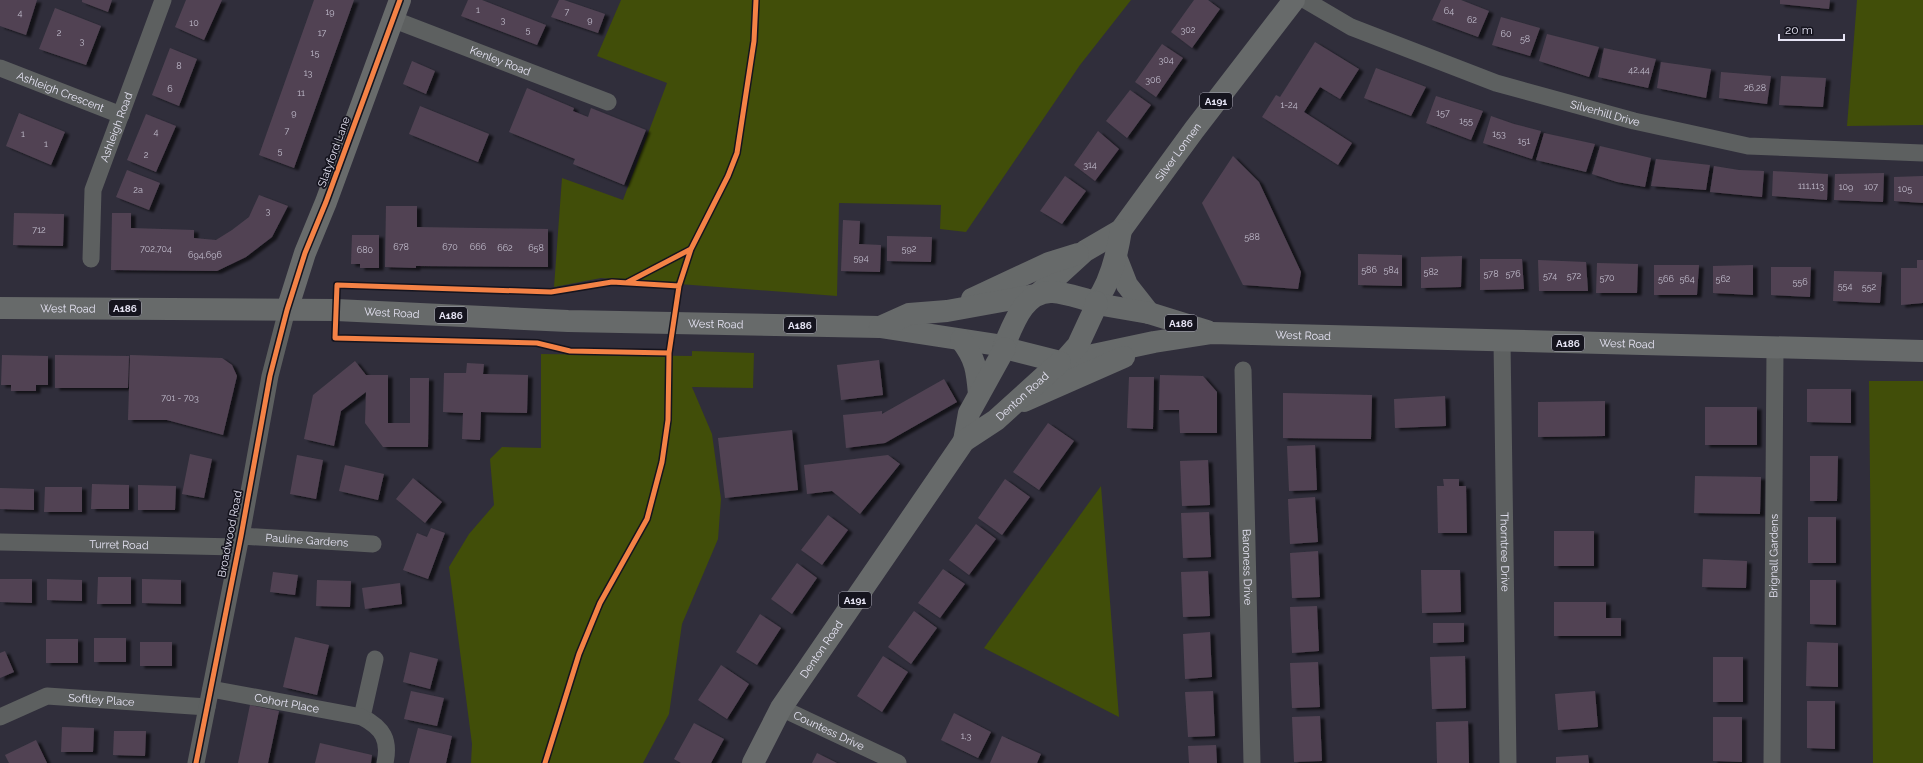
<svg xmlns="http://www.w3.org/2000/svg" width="1923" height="763" viewBox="0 0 1923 763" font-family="Raleway,sans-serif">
  <defs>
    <filter id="shadow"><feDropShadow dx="4.5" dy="2.5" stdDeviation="1" flood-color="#0009"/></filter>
  </defs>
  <rect width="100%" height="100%" fill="#302e3b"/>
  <path fill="#414e09" d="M621,0H1131L1080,65L966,232L940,229L941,205L839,203L837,296L601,278L554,287L562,178L623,200L667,83L597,56Z
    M1857,0H1923V125L1847,126Z
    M692,351L754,353L753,388L692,387L712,434L721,499L718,539L682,624L669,714L643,763H471L472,744L449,567L469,534L494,505L490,459L502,447L541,448V354L692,356Z
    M1869,381H1923V763H1873Z
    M1101,486L1119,717L984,648Z"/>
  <path fill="#514353" filter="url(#shadow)" d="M0,0H37L26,35L0,26Z
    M82,0H112L108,12L82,2Z
    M186,0H222L204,40L175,27Z
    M314,0H354L294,168L259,155Z
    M468,0H482L546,25L537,45L461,16Z
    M559,0H564L605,14L598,33L551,17Z
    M1194,0H1208L1220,9L1192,48L1171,32Z
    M1441,0H1461L1489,11L1478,37L1432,20Z
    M1780,0H1830L1829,9L1780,4Z
    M55,8L101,26L86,65L39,49Z
    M1501,17L1540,28L1530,56L1492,45Z
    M1547,34L1599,47L1589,77L1539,61Z
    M1315,42L1359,69L1340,99L1320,87L1304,112L1352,143L1338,165L1262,117L1276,95L1280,97Z
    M1162,44L1183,58L1156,97L1135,82Z
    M170,48L197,59L179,106L152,95Z
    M1604,48L1656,59L1648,88L1598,77Z
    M412,61L435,71L426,94L403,84Z
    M1661,62L1711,69L1706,98L1657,88Z
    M1376,68L1426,87L1411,116L1364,98Z
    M1721,72L1771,76L1767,104L1719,98Z
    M1781,76L1826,78L1823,107L1779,105Z
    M527,88L574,108L573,111L588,117L591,108L646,130L624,185L573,164L575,159L509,132Z
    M1130,90L1151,105L1127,138L1106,121Z
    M1436,96L1483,111L1471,140L1426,123Z
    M420,106L489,134L478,162L409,134Z
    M19,113L65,132L51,165L6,146Z
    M146,114L176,126L156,172L127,160Z
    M1491,116L1514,124L1541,131L1532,159L1483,143Z
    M1098,131L1119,149L1095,181L1074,165Z
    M1544,133L1595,144L1586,172L1536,160Z
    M1600,146L1651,158L1645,187L1617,182L1592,174Z
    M1233,156L1259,182L1301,272L1298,289L1243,285L1202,203Z
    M1656,159L1710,165L1706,190L1651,186Z
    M1714,166L1739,170L1764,171L1762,197L1710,192Z
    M127,170L160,183L149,210L116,197Z
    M1773,171L1828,174L1827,200L1772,196Z
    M1884,173L1883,202L1834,200L1835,174Z
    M1065,176L1086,191L1062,224L1040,211Z
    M1923,176V203L1894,201V177Z
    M259,195L288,206L272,237L246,257L217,271L111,270L112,213H131V228L194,230V238L216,240L232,230L249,217Z
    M386,206H417V227L548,229V267L416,266V268L385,267Z
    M14,213L64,214L63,246L13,245Z
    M843,220L860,221L859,244L881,245L880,272L841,271Z
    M352,235H379V268H360V264H351Z
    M887,236L932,237L931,262L887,261Z
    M1358,254L1402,255V286L1358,285Z
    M1462,256L1461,287L1421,288V257Z
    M1480,259H1522L1524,289L1480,290Z
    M1538,260L1586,262L1588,291H1539Z
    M1917,260H1923V303L1901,305V268H1917Z
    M1597,263L1638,264L1637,293H1596Z
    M1654,265H1699L1697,295H1654Z
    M1753,265V295L1713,293V266Z
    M1771,267H1811L1810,297L1771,295Z
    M1834,271L1882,272L1880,303L1833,301Z
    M2,355L48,356V385H36V391H11V385H1Z
    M55,355L129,356L128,388H55Z
    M130,355L222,358L232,365L237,376L223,435L167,420H128Z
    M879,360L883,395L841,400L837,365Z
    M355,361L366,375H388V423H410V378H429L428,447H383L365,423L366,392L341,411L334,446L304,439L313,395Z
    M467,363L484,364L483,374L528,375L527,413L481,412L480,440L462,439L463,413L443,412L444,373H466Z
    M1160,375L1203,376L1217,392V433H1180L1179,410H1159Z
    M1129,377H1154L1153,429L1127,428Z
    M944,379L957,402L885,443L846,448L843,415L882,411V414Z
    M1807,389H1851V423L1807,422Z
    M1283,393L1372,395L1371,439L1283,438Z
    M1445,396L1446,426L1395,428L1394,399Z
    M1605,401V436L1538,437V402Z
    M1705,407H1757V445H1705Z
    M1048,423L1074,441L1039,490L1013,472Z
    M792,430L798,490L725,498L718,438Z
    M1315,445L1317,490L1289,491L1287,446Z
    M190,454L212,459L204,498L182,494Z
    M297,455L323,460L316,499L290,494Z
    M888,455L900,464L860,514L832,491L807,494L804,465Z
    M1810,456H1838L1837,501H1810Z
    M1208,460L1210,505L1182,506L1180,461Z
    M345,465L384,474L378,500L339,491Z
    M1695,476L1761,477L1760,514L1694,513Z
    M413,478L442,502L425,523L396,499Z
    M1005,479L1030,497L1002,535L978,518Z
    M1443,479H1459V486H1466L1467,533H1438L1437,486H1444Z
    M92,484L129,485V509H91Z
    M138,485L176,486L175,510H138Z
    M45,487H82V512H44Z
    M0,488L34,489V510L0,509Z
    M1315,497L1318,542L1290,544L1288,499Z
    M1209,512L1211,557L1183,558L1181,513Z
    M828,515L848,530L822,565L801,550Z
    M1808,517H1836V563H1808Z
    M976,524L996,539L969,575L949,560Z
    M431,528L445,533L428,579L403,570L417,533L427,537Z
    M1554,531H1594V566H1554Z
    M1318,551L1320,597L1292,598L1290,553Z
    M1703,559L1747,561L1746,588L1702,587Z
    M797,563L817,578L792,614L771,599Z
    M943,569L965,584L940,618L918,603Z
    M1421,570H1460L1461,612L1422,613Z
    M1208,571L1210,616L1183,617L1181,572Z
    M273,572L298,575L295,595L270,592Z
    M98,577H131V604H97Z
    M0,579H32V603L0,602Z
    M47,579L82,580V601L47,600Z
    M142,579L181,580V604L142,603Z
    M317,580L351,581L350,607L316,606Z
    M1810,580H1836V625L1810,624Z
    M400,583L402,604L365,609L362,588Z
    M1554,602H1606V618H1621V636H1554Z
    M1317,606L1319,651L1292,653L1290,607Z
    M914,611L937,628L911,664L888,647Z
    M760,614L781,628L757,665L736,652Z
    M1433,623H1464V642L1433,643Z
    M1210,632L1212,677L1185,679L1183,634Z
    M295,637L329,645L317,695L283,687Z
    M94,638H126V662H94Z
    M46,639H78V663H46Z
    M140,642H172V666H140Z
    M1807,642L1838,643V687L1806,686Z
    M5,651L14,672L0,678V653Z
    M410,652L438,659L430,689L403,682Z
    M883,656L908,672L882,712L857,696Z
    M1465,656L1466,708L1432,709L1430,657Z
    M1713,657H1743V702H1713Z
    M1318,662L1320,707L1292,708L1290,663Z
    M721,665L749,684L727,719L698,700Z
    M411,691L444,698L437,726L404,719Z
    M1213,691L1215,736L1188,737L1185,692Z
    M1595,691L1598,727L1558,730L1555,694Z
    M1807,701H1835V749L1807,748Z
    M250,705L279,711L268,763H238Z
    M954,713L991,732L978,758L941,740Z
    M1320,716L1322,761L1294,762L1292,717Z
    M1713,717H1742V762L1713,761Z
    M1468,721L1469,763H1437L1436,722Z
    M694,723L724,739L711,763H681L674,759Z
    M62,727L94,728L93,752H61Z
    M418,728L452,736L446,763H409Z
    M114,731H146L145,756L113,755Z
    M1002,736L1041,754L1037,763H990Z
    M36,740L47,763H9L5,755Z
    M320,743L372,755L371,763H315Z
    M1216,745L1217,763H1189L1188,746Z
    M817,753L837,763H812Z
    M1588,755L1589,763H1556V757Z"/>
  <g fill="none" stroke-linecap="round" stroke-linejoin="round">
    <g stroke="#5d6060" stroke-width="17">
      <path id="s1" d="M1305,0L1351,27L1496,83L1634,121L1748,146L1923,153"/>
      <path id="s2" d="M392,19L608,102"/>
      <path id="s3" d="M0,68L121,115"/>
      <path id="s4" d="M91,259L93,190L163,0"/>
      <path id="s5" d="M1502,341L1508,763"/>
      <path id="s6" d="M1243,370L1252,763"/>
      <path id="s7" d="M241,536L373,544"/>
      <path id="s8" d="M0,542L238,547"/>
      <path d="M375,659L362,717C383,728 390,740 385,763"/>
      <path id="s9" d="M211,689L362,717"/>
      <path id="s10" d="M781,708L898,763"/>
      <path id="s11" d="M0,717L47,696L207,707"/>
      <path d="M196,763L241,536L270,376L287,310"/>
      <path id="s12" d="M1772,763L1775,349"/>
    </g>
    <path stroke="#686b6b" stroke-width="22" d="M287,310L305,253L326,202L400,0"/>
    <g stroke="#676a6a" stroke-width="22">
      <path d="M1116,257L1127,285L1149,313"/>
      <path id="s13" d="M1038,294L1085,251L1121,230L1194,130L1294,0"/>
      <path d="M972,299L1049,263L1078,254"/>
      <path d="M1096,302C1111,281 1117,255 1121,230"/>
      <path d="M1097,304L1149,313L1207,331"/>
      <path id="s14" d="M0,308L336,310L568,321L880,327L1004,346"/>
      <path d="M880,327L909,314L947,311L1035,295"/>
      <path d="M961,340C976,359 977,371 979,394"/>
      <path id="s15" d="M1004,346L1005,348L1060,362L1154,342L1212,333L1923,351"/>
      <path d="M1004,346C1013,325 1024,290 1053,292C1067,293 1082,299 1096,302"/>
      <path d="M1063,362L1078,345L1097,304L1096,302"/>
      <path d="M1024,401L1124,357"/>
      <path d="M964,441L969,413L1005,348"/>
      <path id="s16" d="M753,763L781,708L964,441L996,420L1060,362"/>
    </g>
    <defs>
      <path id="cycleway" d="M628,282L691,249
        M669,353L570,351L537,343L335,338L337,285L551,292L612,282L679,286
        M196,763L241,536L270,376L287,310L305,253L326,202L400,0
        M545,763L579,654L600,603L647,519L662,462L668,420L669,353L679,286L691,249L728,176L737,153L754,41L756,0"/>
    </defs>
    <use href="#cycleway" stroke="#15141e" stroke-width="8"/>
    <use href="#cycleway" stroke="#f48246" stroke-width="5"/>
  </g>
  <g text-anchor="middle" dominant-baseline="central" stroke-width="3.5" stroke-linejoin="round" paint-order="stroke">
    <g font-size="9" fill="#c1bccc">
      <text x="478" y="10">1</text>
      <text x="1449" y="11">64</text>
      <text x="330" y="12">19</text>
      <text x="567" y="12">7</text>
      <text x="20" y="13">4</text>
      <text x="503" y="20">3</text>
      <text x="590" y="20">9</text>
      <text x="1472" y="20">62</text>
      <text x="194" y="23">10</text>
      <text x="528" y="30">5</text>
      <text x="1188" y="30">302</text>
      <text x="59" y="33">2</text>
      <text x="322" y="33">17</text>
      <text x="1506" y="34">60</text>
      <text x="1525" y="39">58</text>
      <text x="82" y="41">3</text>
      <text x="315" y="53">15</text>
      <text x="1166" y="60">304</text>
      <text x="179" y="66">8</text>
      <text x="1639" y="70">42,44</text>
      <text x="308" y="73">13</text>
      <text x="1153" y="80">306</text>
      <text x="1755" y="88">26,28</text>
      <text x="170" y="89">6</text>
      <text x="301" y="93">11</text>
      <text x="1289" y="105">1-24</text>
      <text x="294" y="113">9</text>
      <text x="1443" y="113">157</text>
      <text x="1466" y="121">155</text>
      <text x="287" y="131">7</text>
      <text x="156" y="132">4</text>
      <text x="23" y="134">1</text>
      <text x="1499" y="134">153</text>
      <text x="1524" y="141">151</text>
      <text x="46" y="144">1</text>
      <text x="280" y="151">5</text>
      <text x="146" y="155">2</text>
      <text x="1090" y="165">314</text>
      <text x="1811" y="186">111,113</text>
      <text x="1846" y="187">109</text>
      <text x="1871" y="187">107</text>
      <text x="1905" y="189">105</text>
      <text x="138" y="190">2a</text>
      <text x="268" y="211">3</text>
      <text x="39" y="230">712</text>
      <text x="1252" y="237">588</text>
      <text x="401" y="247">678</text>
      <text x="450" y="247">670</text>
      <text x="478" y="247">666</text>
      <text x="505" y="248">662</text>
      <text x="536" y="248">658</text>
      <text x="156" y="249">702,704</text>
      <text x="909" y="249">592</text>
      <text x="365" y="250">680</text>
      <text x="205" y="255">694,696</text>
      <text x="861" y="258">594</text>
      <text x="1369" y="270">586</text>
      <text x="1391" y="270">584</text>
      <text x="1431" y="272">582</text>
      <text x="1491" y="274">578</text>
      <text x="1513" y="274">576</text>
      <text x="1550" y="276">574</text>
      <text x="1574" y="276">572</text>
      <text x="1607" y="278">570</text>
      <text x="1666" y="279">566</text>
      <text x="1687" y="279">564</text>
      <text x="1723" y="279">562</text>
      <text x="1800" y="282">556</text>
      <text x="1845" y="286">554</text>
      <text x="1869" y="287">552</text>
      <text x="180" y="398">701 - 703</text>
      <text x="966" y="736">1,3</text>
    </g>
    <g fill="#15141e" stroke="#a7a6b4" stroke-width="1">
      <rect x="1200" y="93" width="32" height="16" rx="3"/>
      <rect x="109" y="300" width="32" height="16" rx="3"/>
      <rect x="435" y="307" width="32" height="16" rx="3"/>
      <rect x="1165" y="315" width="32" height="16" rx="3"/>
      <rect x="784" y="317" width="32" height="16" rx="3"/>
      <rect x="1552" y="335" width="32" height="16" rx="3"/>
      <rect x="839" y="592" width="32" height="16" rx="3"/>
    </g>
    <g font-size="10" font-weight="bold" fill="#e6e4f4">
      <text x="1216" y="101">A191</text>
      <text x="125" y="308">A186</text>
      <text x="451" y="315">A186</text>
      <text x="1181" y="323">A186</text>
      <text x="800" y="325">A186</text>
      <text x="1568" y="343">A186</text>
      <text x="855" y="600">A191</text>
    </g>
    <g font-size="11" fill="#e6e4f4" stroke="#15141e">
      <text stroke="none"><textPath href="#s2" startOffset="116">Kenley Road</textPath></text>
      <text stroke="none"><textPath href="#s3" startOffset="65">Ashleigh Crescent</textPath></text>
      <text stroke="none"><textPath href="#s1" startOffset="322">Silverhill Drive</textPath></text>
      <text stroke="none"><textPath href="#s4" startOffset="136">Ashleigh Road</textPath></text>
      <text transform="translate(334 152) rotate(-70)">Slatyford Lane</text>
      <text stroke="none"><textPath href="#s13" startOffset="202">Silver Lonnen</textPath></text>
      <text stroke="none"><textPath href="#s14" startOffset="68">West Road</textPath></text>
      <text stroke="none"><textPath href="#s14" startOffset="392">West Road</textPath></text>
      <text stroke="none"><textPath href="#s14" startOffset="716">West Road</textPath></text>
      <text stroke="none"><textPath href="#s15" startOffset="305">West Road</textPath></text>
      <text stroke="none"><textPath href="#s15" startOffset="629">West Road</textPath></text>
      <text stroke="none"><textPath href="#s16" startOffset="459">Denton Road</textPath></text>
      <text transform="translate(230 534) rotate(-79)">Broadwood Road</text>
      <text stroke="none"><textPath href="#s7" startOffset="66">Pauline Gardens</textPath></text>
      <text stroke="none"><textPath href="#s8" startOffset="119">Turret Road</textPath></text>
      <text stroke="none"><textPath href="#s5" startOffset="211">Thorntree Drive</textPath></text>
      <text stroke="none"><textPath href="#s12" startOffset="207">Brignall Gardens</textPath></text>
      <text stroke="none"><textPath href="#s6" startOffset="197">Baroness Drive</textPath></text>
      <text stroke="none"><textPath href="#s16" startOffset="133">Denton Road</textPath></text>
      <text stroke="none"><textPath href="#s11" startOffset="106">Softley Place</textPath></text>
      <text stroke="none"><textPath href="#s9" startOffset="77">Cohort Place</textPath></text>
      <text stroke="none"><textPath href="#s10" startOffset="53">Countess Drive</textPath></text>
    </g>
  </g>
  <path d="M1779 34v6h65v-6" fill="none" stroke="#e6e4f4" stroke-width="2"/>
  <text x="1785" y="34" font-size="12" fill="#e6e4f4" stroke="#15141e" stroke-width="3" paint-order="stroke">20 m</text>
</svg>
